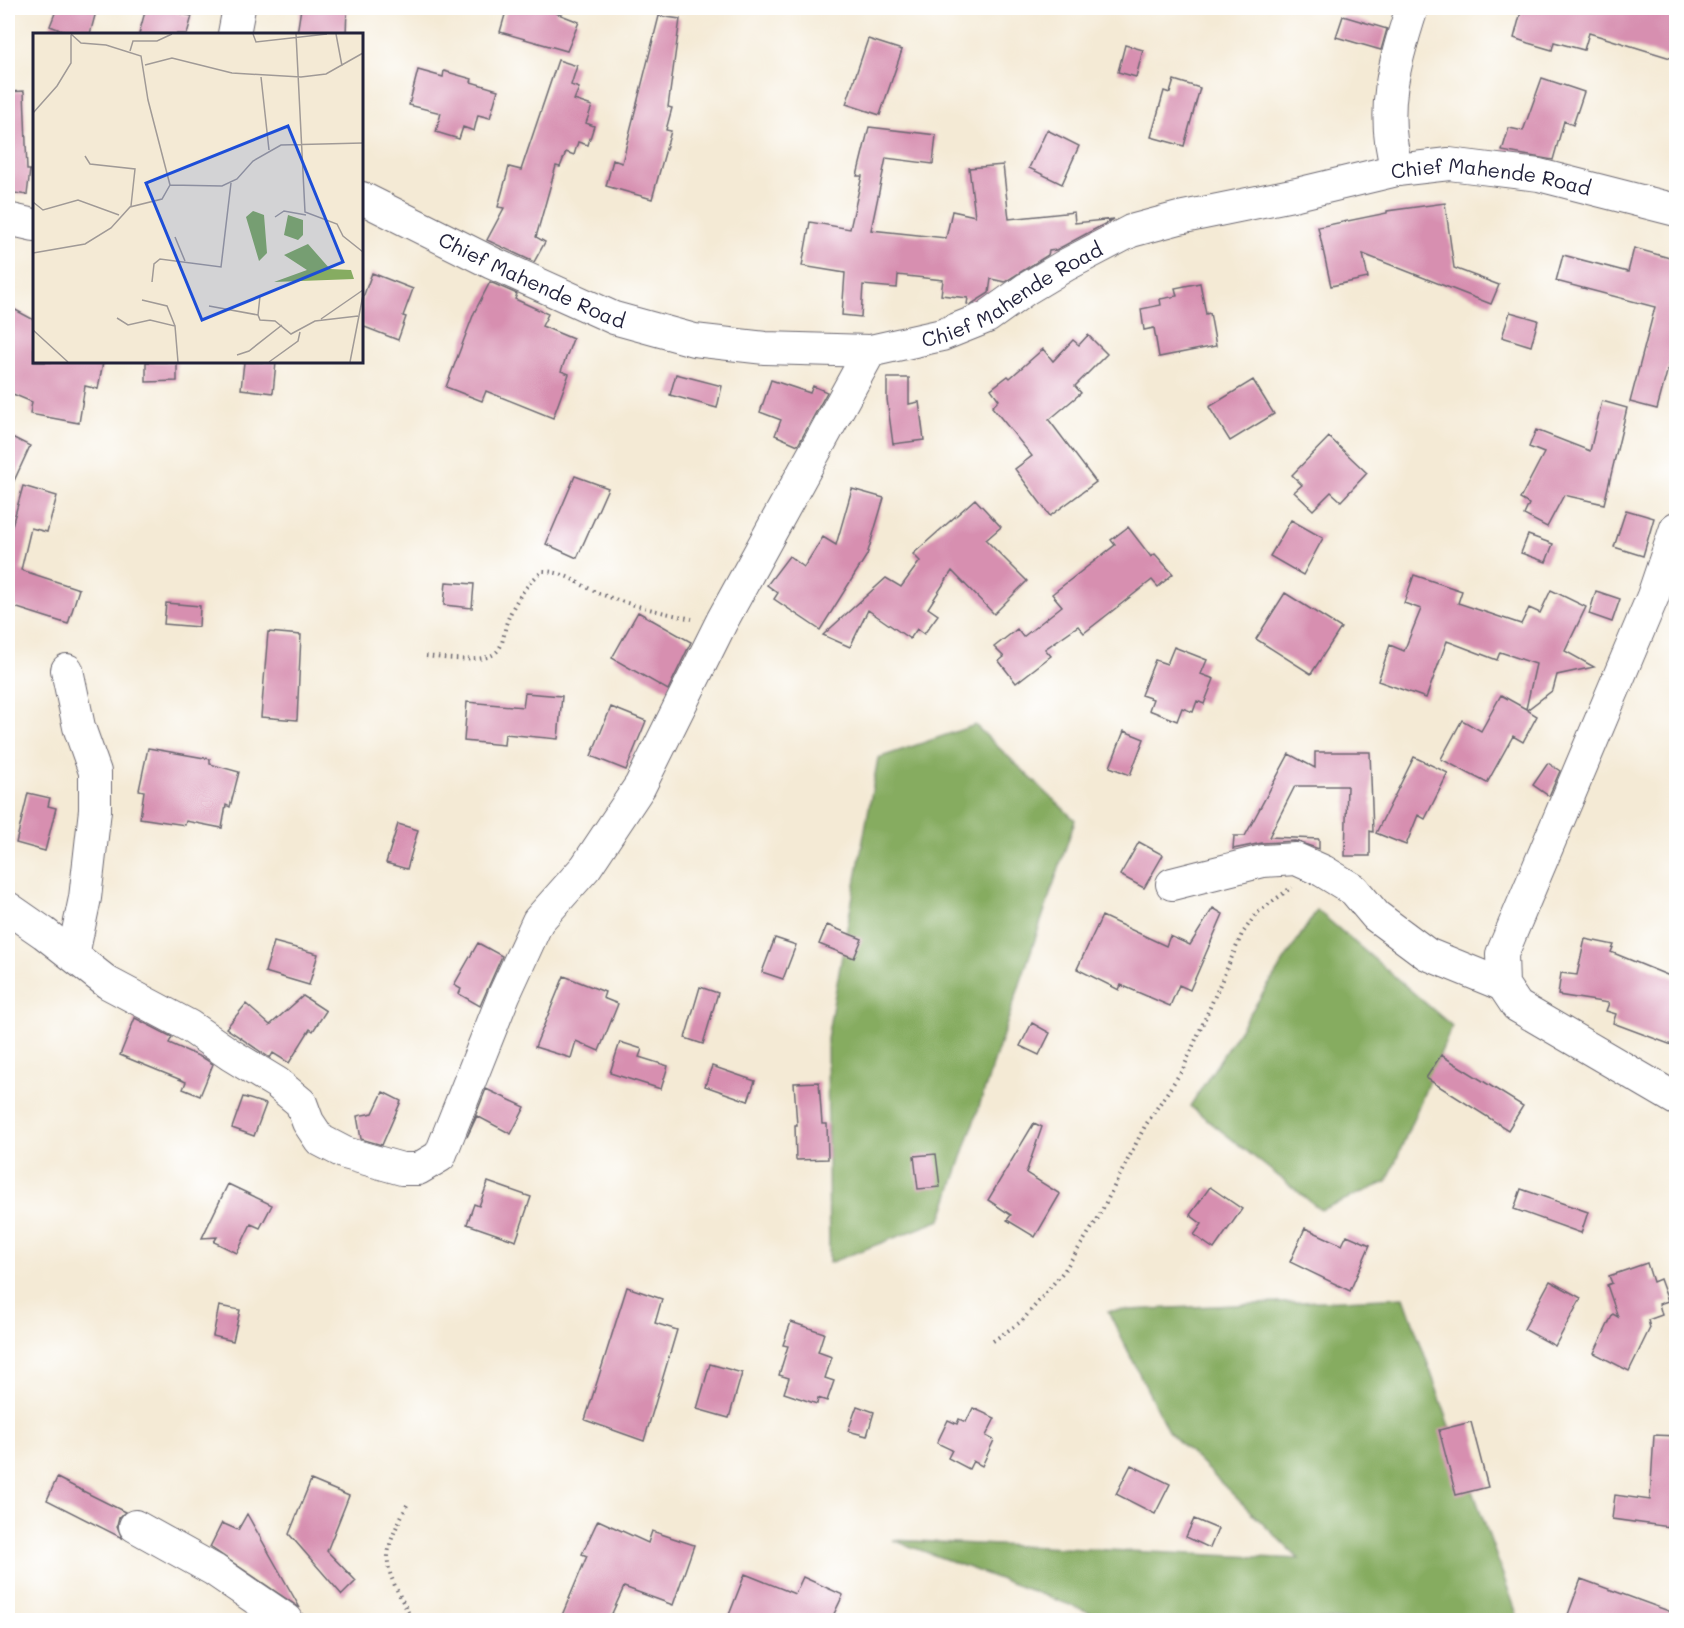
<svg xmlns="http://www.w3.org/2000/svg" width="1684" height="1628" viewBox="0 0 1684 1628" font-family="Mali,sans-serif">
  <rect width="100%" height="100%" fill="#fff"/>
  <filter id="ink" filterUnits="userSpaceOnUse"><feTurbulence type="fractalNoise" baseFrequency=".0167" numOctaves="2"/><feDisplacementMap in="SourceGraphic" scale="12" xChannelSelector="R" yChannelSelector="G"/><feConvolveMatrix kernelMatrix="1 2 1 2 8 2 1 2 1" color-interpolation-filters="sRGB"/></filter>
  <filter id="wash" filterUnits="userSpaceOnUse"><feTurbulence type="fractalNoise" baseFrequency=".008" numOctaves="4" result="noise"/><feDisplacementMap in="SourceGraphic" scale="24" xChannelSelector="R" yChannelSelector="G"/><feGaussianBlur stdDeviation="1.35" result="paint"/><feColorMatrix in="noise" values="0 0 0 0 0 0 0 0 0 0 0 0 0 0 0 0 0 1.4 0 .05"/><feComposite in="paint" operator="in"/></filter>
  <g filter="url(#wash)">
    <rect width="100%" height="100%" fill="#f4ead5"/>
    <path fill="#86ac61" stroke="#54674e" stroke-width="1.5" d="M975,725L1075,820L941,1220L829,1263L827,1038L878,758Z
      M1317,910L1452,1026L1387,1182L1321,1210L1190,1106Z
      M1404,1297L1519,1620H1111L893,1540L1299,1559L1168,1431L1108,1311Z"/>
    <g id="blocks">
      <path fill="#d78fb0" d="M57,8H97L90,34H62L63,31L50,26Z
        M146,8H157L192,16L187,34H139Z
        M301,8H347L346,34H297Z
        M507,8H558L556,13L579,22L567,51L500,32Z
        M1522,8H1677V60L1589,33L1584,50L1554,42L1552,50L1528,43L1514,38Z
        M659,16L680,19L668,107L672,108L666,130L671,131L652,199L606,186L613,160L622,163Z
        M1343,16L1387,29L1381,50L1336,37Z
        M868,39L902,50L880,115L846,104Z
        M1125,45L1143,50L1136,77L1118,72Z
        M558,60L577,66L571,85L579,88L574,100L592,106L586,123L594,126L588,145L578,142L574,155L566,152L560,167L556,166L536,237L545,242L534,262L487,240L504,208L498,207L509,167L521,170Z
        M418,70L443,77L444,71L472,79L471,82L498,90L490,118L478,115L474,131L463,127L459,139L436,132L441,113L409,105Z
        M1542,78L1584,92L1573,125L1564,121L1553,160L1502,151L1509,128L1523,131Z
        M1174,80L1200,88L1184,146L1151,137L1164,91L1170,93Z
        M24,91L27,170H30L27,195L8,192V92Z
        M869,127L936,135L933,164L886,158L871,230L946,238L952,211L975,216L969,168L1003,165L1009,219L1074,212L1075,223L1114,219L1056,250L1049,251L1048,255L1005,282L991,279L989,293L970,305L967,304L968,298L941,295L943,280L898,275L897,288L863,285L861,317L842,315L845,273L802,266L810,222L850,229L862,176H857Z
        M1047,130L1079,146L1062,184L1029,168Z
        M1445,203L1454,268L1499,285L1491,304L1363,254L1368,278L1331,286L1318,227L1387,213V211Z
        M1634,248L1677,260V335L1657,409L1630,402L1655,307L1556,281L1563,255L1628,272Z
        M372,273L413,289L403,316L406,317L398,340L362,326V300Z
        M490,282L517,294L515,299L548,314L542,326L573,339L561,371L569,374L553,418L486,391L482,401L446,387L474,313Z
        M1200,283L1206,314L1210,313L1216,346L1159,357L1154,328L1144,330L1141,309L1161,305L1160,299L1177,296L1175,288Z
        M8,306L34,320V362H103L98,389L85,386L79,423L30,414L32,402L8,392Z
        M1510,312L1538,320L1531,346L1502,337Z
        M1088,335L1107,354L1075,386L1081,393L1049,420L1096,482L1050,516L1015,469L1032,456L992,407L999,400L991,389L1008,376L1010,378L1043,349L1053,361L1073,340L1079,345Z
        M146,362H177V381L146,382Z
        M244,362H276L273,393L241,389Z
        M676,374L722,386L717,408L670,395Z
        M887,378H909V404L919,402L924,440L893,444L887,399Z
        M771,380L810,393L813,386L827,392L798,445L775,435L781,420L760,412Z
        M1253,380L1274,414L1230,441L1209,407Z
        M1602,401L1627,408L1604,504L1564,495L1547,527L1524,515L1529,504L1520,499L1544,453L1529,447L1536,430L1590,451Z
        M8,435L30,446L8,494Z
        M1329,437L1367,473L1341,501L1331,492L1313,510L1294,492L1302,485L1292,475Z
        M575,476L608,488L577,558L546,544Z
        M23,486L57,496L47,532L31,528L21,570L79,589L68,624L8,605V540Z
        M852,489L884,498L867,555L820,630L774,599L778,593L767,585L789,556L804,567L823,537L836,545Z
        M975,499L1001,527L986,540L1027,581L994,614L952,571L928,608L938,615L924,634L917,629L910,639L868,610L850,647L823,635L886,578L901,587L920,561L913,554Z
        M1626,510L1654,518L1643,556L1614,547Z
        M1291,520L1323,538L1303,575L1270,556Z
        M1128,527L1151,557L1155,554L1173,574L1158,587L1152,580L1084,633L1078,626L1045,649L1051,656L1016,683L999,661L1004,657L994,647L1017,629L1023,637L1062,606L1052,594L1115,545L1111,540Z
        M1528,535L1553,544L1546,562L1521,553Z
        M1414,575L1462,591L1458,603L1521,624L1529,608L1540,613L1551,590L1586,607L1565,651L1594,667L1557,675L1553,690L1527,710L1537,716L1523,742L1513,736L1487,783L1441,759L1462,720L1481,731L1501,695L1526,709L1536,664L1500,652L1497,660L1447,641L1426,698L1378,681L1390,645L1404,651L1421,609L1404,603Z
        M446,582L474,584L472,608L444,605Z
        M1596,591L1620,599L1612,622L1589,614Z
        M1285,593L1341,628L1311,674L1256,639Z
        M166,603L200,606L199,627L164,624Z
        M638,612L691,642L668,690L612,658Z
        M268,632L301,635L297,720L261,717Z
        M1174,647L1207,660L1201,674L1214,679L1204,704L1197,701L1193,712L1182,708L1177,721L1149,710L1153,699L1141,695L1155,660L1167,664Z
        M525,693L562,696L558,739L505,734L504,745L464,741L467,702L523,707Z
        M611,707L646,721L626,770L591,756Z
        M1124,731L1144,739L1130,775L1110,767Z
        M148,748L210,759V764L239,772L230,807L226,805L222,828L186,821L185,825L140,818L144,791L139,790Z
        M1315,752H1370L1373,832L1370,831V856H1345L1347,786H1295L1269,837L1319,839V849L1295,841L1262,843L1233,849L1234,836H1245L1289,754L1315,768Z
        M1414,757L1448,773L1425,819L1418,815L1406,845L1376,833Z
        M1548,763L1560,771L1549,796L1533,785Z
        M28,793L50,798L48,806L56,808L45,851L16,843Z
        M398,824L418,830L407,869L386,863Z
        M1139,842L1163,855L1144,888L1120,875Z
        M1213,908L1223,914L1190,990L1179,985L1170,1006L1121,985L1119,990L1077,969L1102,916L1166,946L1170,936L1190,945Z
        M827,925L862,939L854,958L819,944Z
        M775,938L796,945L783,979L762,972Z
        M1585,939L1614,945L1611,952L1677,979V1047L1613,1023L1616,1014L1606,1011L1609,1003L1558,995L1561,973L1577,975Z
        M274,942L318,954L309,985L265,972Z
        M478,943L502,956L480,1006L459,994L461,989L454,985Z
        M564,976L605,992L603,998L618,1004L599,1051L576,1041L571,1058L535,1047Z
        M700,987L718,993L703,1044L685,1038Z
        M303,996L326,1011L313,1031L310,1029L289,1063L273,1053L270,1058L226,1028L246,1004L270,1025Z
        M135,1018L172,1037L169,1043L205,1059L213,1064L200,1096L183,1089L186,1082L120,1055Z
        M1032,1023L1050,1033L1039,1055L1020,1046Z
        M620,1042L642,1049L639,1057L668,1066L661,1089L610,1073Z
        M1441,1055L1523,1106L1508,1130L1426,1078Z
        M712,1066L755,1081L748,1101L705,1086Z
        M819,1082L822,1124H827L828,1159L796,1160L795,1125H797L794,1083Z
        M486,1089L525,1107L511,1134L477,1116L467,1137Z
        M383,1092L401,1101L382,1145L361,1139L357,1116L373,1113Z
        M243,1097L266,1104L254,1136L232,1128Z
        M1034,1123L1042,1127L1026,1173L1060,1194L1035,1237L1007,1220L1011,1215L988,1200Z
        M936,1154L940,1187L918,1189L914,1156Z
        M488,1182L531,1197L516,1241L467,1224L474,1204L479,1206Z
        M228,1184L272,1205L260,1228L251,1224L237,1253L214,1242L217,1237L202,1238Z
        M1210,1187L1242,1209L1214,1249L1194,1235L1202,1224L1190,1215Z
        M1521,1189L1588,1212L1581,1233L1514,1209Z
        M1305,1228L1342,1245L1347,1235L1370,1245L1350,1291L1290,1262Z
        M1647,1263L1653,1282L1660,1279L1668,1301L1659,1304L1662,1315L1648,1320L1650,1328L1629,1371L1594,1353L1613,1314L1618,1317L1607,1285L1612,1283L1609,1276Z
        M1550,1281L1581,1298L1555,1346L1524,1329Z
        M627,1287L662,1299L655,1323L677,1330L644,1441L585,1420Z
        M219,1306L240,1310L233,1341L213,1336Z
        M791,1322L824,1333L818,1352L832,1357L825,1378L834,1381L827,1401L818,1398L817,1404L784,1393L789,1378L779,1375L788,1346L783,1345Z
        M710,1364L742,1373L729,1418L697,1409Z
        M857,1406L874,1412L867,1436L848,1431Z
        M973,1408L995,1418L986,1436L994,1440L982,1466L973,1461L969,1469L948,1458L952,1450L937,1443L948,1420L957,1424L959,1419L966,1422Z
        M1471,1422L1488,1487L1456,1495L1439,1430Z
        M1654,1435L1677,1436V1528L1612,1519L1615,1495L1650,1500Z
        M1131,1465L1170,1484L1155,1514L1116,1494Z
        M57,1478L125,1512L119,1518L117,1526L122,1538L47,1500Z
        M311,1480L349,1496L327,1551L356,1581L342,1595L289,1534Z
        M247,1514L300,1608L210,1547L222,1523L238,1530Z
        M1194,1519L1218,1529L1210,1548L1186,1537Z
        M598,1520L648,1543L652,1531L694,1545L673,1605L624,1587L609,1620H560L587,1556L582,1554Z
        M745,1574L795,1594L803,1577L843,1595L831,1620H727Z
        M1581,1579L1677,1614V1620H1566Z"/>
    </g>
  </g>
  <g filter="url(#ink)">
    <use href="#blocks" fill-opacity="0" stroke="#6c6871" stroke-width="1.5"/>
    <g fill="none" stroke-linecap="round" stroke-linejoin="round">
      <defs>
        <g id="minor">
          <path d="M234,34L239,8"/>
          <path d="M1397,170C1380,110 1394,64 1412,8"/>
          <path id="s1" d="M362,198L492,263L614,318L694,340L765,348L870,351L942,335L987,317L1026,289L1066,265L1131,231L1179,218L1297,194L1397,170L1449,164L1539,175L1676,210"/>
          <path d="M8,219L34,225"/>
          <path d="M1676,528L1653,596L1502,954L1503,985L1517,1006L1676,1099"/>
          <path d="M67,670L79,727L95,772V810L85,898L73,955"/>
          <path d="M1172,884L1263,861L1296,859L1323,871L1354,890L1376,916L1427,954L1503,985"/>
          <path d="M8,908L44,933L108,983L189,1026L231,1055L277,1083L301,1103L308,1122L320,1140L345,1153L402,1169H418L440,1156L504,995L538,921L586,867L640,786L722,621L870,351"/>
          <path d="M135,1526L214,1570L287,1620"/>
        </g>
      </defs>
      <use href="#minor" stroke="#6c6871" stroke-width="34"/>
      <path stroke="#6c6871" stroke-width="4" stroke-dasharray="1.5 4.5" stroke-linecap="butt" d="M426,656C445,658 468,662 487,657C506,652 502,633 508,619C515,601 528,582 543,571C566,572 578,584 598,593C629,605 660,612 692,619
        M993,1341L1022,1321L1064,1271L1097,1220L1145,1126L1183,1069L1242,934L1257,913L1292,887
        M407,1505C377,1564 385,1565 412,1620"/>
      <use href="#minor" stroke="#fff" stroke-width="32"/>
    </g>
  </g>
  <g text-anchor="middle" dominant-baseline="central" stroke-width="4.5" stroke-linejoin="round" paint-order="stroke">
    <g font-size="20" fill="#22223b" stroke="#fff">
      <text stroke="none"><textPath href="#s1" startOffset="1197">Chief Mahende Road</textPath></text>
      <text stroke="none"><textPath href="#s1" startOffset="189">Chief Mahende Road</textPath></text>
      <text stroke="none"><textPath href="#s1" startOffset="693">Chief Mahende Road</textPath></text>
    </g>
  </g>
  <g transform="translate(33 33)">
    <rect width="330" height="330" fill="#f4ead5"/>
    <path d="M220,178L231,182L234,220L226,228L213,184ZM255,182L270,187V202L265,207L251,202ZM275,211L297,236L318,237L321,246L241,249L274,237L251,222Z" fill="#86ac61"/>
    <path fill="none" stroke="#a09a97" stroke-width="1.5" d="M38,1L48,10L73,12L108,23L115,67L137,152M220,1L223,9L294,1M263,1L272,179L304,191L310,203L330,219M303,1L309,33M97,18L100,8H124L139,1M112,32L139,25L199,40L268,44L293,41L330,20M228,44L236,117M0,80L24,53L38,30V2M52,123L57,131L102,136L98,173M137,152L189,153L204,146L220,128L248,112L330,110M0,169L10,177L45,167L86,182M242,184L251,178L273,182M142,204L152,228M0,220L52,211L78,195L97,174L129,166L137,152M119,249L121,231L127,226L188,234L198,150M109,267L134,273L142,293M176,273L225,282L227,287L242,288L258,301L282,288L325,283M225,282L227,263M84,285L95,292L117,287L142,293L145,329M288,286L330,257M0,297L35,329M204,322L216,318L249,292M236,329L265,308L267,299M317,329L330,262"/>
    <path fill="#1d4ed8" fill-opacity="0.15" stroke="#1d4ed8" stroke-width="3" d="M255,93L310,229L169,287L113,150Z"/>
    <rect width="330" height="330" fill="none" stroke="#22223b" stroke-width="3"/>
  </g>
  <rect width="1684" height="1628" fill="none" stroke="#fff" stroke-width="30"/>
</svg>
